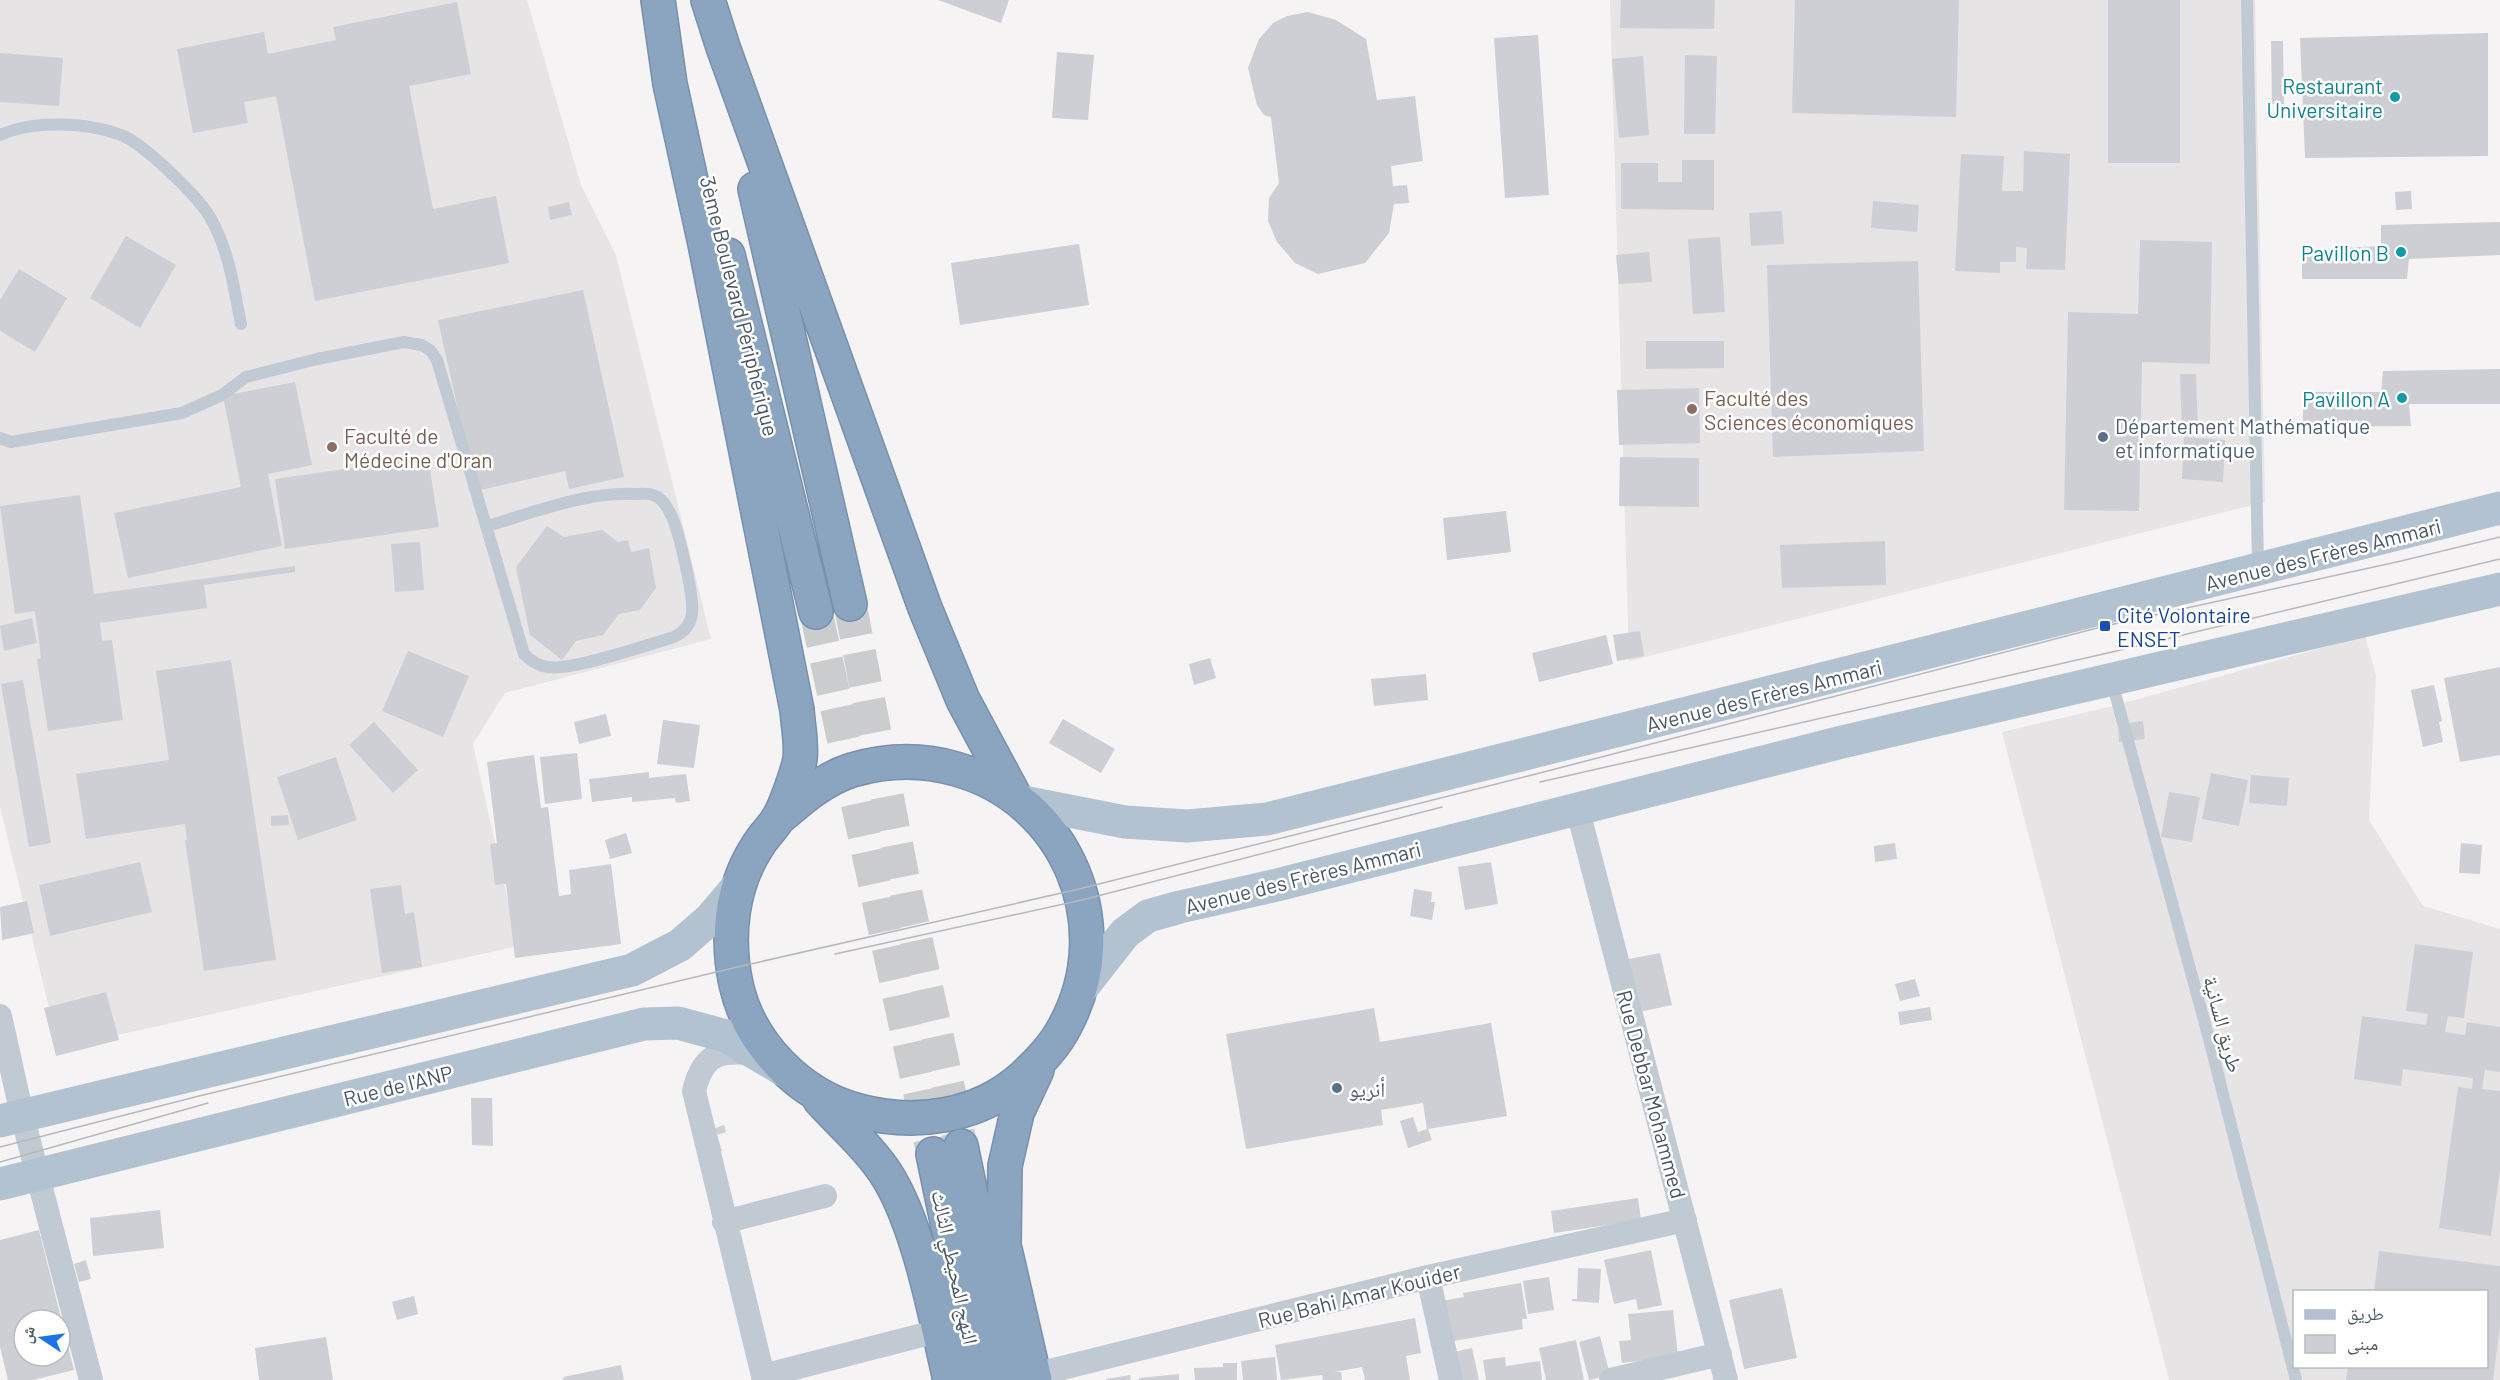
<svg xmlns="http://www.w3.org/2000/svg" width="2500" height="1380" viewBox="0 0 2500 1380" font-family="Barlow,'Noto Naskh Arabic',sans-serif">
  <rect width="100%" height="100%" fill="#f5f3f3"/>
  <path fill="#e6e4e5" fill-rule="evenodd" d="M0,0H527L581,185L616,255L711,639L505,693L473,744L518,946L59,1048L0,807Z
    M1610,0H2255L2265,502L1629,661Z
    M2365,636L2376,676L2369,820L2423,906L2500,929V1380H2169L2002,732L2113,706ZM2294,1292H2486V1366H2294Z"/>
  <path fill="#cdcfd5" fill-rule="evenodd" d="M938,0H1009L1001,23Z
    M1621,0H1715L1714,29L1620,28Z
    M1795,0H1959L1956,117L1792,113Z
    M2108,0H2180V163H2108Z
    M457,2L471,74L409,86L433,209L496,196L509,263L315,301L276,96L244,102L248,123L193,133L177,49L264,32L268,54L336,40L333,27Z
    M1308,12L1336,20L1366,39L1377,100L1415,96L1423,161L1391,166L1393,186L1407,185L1409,203L1394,204L1389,233L1365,263L1318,274L1295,263L1277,242L1268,221L1269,198L1279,183L1271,117L1264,115L1257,105L1248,68L1259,39L1273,23L1287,16Z
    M2488,33V156L2305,158L2300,38Z
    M1538,35L1549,195L1505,198L1494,38Z
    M2271,41H2283L2284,104H2272Z
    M1057,52L1094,55L1088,120L1052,118Z
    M0,53L63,58L59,106L0,102Z
    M1685,55L1717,56L1715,134H1684Z
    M1643,56L1649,135L1619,138L1612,59Z
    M2024,151L2070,154L2065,270L2026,269L2027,248L2016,247V262H2000V273L1955,271L1961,154L2004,156L2002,191H2023Z
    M1682,160H1714V210L1621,209V163H1658V182H1682Z
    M2411,191L2412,209L2396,210L2395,192Z
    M1873,201L1919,205L1917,232L1871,228Z
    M569,202L572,215L550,220L548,207Z
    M1782,211L1784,244L1751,246L1749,213Z
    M2500,222V255L2409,259L2407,279H2302V250L2381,246V225Z
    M126,236L176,265L140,328L90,298Z
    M1720,237L1725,312L1693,314L1688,239Z
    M2140,240L2212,242L2210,364L2142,362L2139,511L2064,510L2068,312L2138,314Z
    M1079,244L1089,305L960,325L951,263Z
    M1649,252L1652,282L1619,284L1616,255Z
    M1918,261L1924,451L1773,457L1767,265Z
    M19,269L67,298L35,352L0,331V300Z
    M583,290L624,477L569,489L565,471L476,491L438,320Z
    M1646,341H1724V368L1646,369Z
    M2500,369V404H2409L2411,426L2303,427V392H2381L2383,371Z
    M2180,374H2196L2198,433L2182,434Z
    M295,382L312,465L268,474L282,546L128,578L114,513L241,487L223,396Z
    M1699,388L1700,443L1619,445L1617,390Z
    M2184,437L2225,440L2223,482L2182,479Z
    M428,457L439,527L285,549L275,479Z
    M1620,457L1699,458V507L1619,506Z
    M80,495L94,594L295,566V572L204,585L207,608L100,623L102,641L112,640L123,720L48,731L37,659L41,658L35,611L15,614L0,506Z
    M1506,511L1511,552L1447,560L1443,518Z
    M547,526L564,537L602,530L618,542L628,540L631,552L649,548L656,588L640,610L619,614L603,635L576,641L562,660L530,635L516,567Z
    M1885,541L1886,585L1782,588L1780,545Z
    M420,542L424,590L395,592L391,544Z
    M32,618L37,643L4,651L0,626Z
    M1640,631L1644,656L1617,661L1613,635Z
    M1606,635L1613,664L1539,682L1532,653Z
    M408,651L469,676L443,737L382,711Z
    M1210,658L1216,678L1194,685L1189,664Z
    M231,660L276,960L204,971L185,840H187L185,824L86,839L76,774L169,760L156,671Z
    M2500,667V755L2460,762L2444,678Z
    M1426,674L1428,700L1374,706L1371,679Z
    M23,680L51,843L29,847L1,684Z
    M2434,685L2442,721L2439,722L2443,742L2423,747L2411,690Z
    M606,714L611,736L579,744L574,722Z
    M1063,719L1115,749L1101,773L1049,743Z
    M663,720L700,725L694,768L657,764Z
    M2143,721L2145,739L2119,742L2118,724Z
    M374,722L418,770L393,793L349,745Z
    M577,753L582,799L545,804L540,757Z
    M534,755L541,808L548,807L559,896L571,894L569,870L611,864L621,944L515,958L506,884L495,885L490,844L497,843L487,762Z
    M336,757L357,820L298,840L277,777Z
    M649,772V778L686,774L690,801L676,803L675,798L632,802V797L592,802L589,779Z
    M2211,773L2248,780L2239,826L2202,819Z
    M2251,775L2289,778L2287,806L2249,803Z
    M2169,792L2200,797L2192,842L2161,837Z
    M288,815L289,825L271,826V816Z
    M626,833L632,853L610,859L605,840Z
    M1895,843L1897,859L1875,862L1874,846Z
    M2461,843L2482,845L2480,874L2459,873Z
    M140,862L152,912L50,936L39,885Z
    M1491,862L1498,904L1465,910L1458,867Z
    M401,885L405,914L414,912L422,967L382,973L370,889Z
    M1414,889L1432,892L1431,902H1435L1432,920L1410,916Z
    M27,901L34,933L2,940L0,907Z
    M2415,944L2473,952L2464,1018L2448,1016L2445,1032L2465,1035L2467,1022L2500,1027V1072L2485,1070L2482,1089L2500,1091V1170L2491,1236L2439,1228L2458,1087L2472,1089L2473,1078L2403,1069L2401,1086L2354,1079L2362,1016L2426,1025L2428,1014L2406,1011Z
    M1660,953L1672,1005L1639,1012L1629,959Z
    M1915,979L1920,996L1900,1001L1895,984Z
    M106,992L119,1040L56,1056L44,1008Z
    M1930,1007L1932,1020L1900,1025L1898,1012Z
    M1374,1008L1380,1042L1491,1023L1507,1116L1428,1129L1432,1140L1408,1148L1400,1121L1413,1117L1418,1132L1427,1129L1423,1103L1381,1110L1383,1125L1246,1149L1226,1034Z
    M471,1098H492L493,1146L472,1145Z
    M724,1125L726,1132L717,1135L722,1151L713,1154L705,1132Z
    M1638,1198L1641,1220L1554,1233L1551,1211Z
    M160,1210L164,1248L93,1256L90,1218Z
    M39,1230L74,1370L33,1380H8L0,1347V1240ZM24,1320H60V1356H24Z
    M1651,1250L1662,1305L1638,1310L1636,1299L1614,1304L1604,1260Z
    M2379,1251L2500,1266V1326L2493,1380H2346L2348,1366H2486V1292H2374Z
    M86,1260L91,1279L79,1282L74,1264Z
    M1578,1268L1601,1269L1599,1303L1572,1301V1299H1577Z
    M1549,1277L1554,1310L1528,1314L1523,1281Z
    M1521,1283L1527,1319H1522L1523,1329L1448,1342L1441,1301L1464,1297L1463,1293Z
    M1782,1288L1797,1358L1744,1369L1729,1300Z
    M414,1296L418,1314L397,1320L392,1302Z
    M1673,1310L1678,1356L1622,1363L1619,1341L1631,1340L1628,1314Z
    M1415,1318L1421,1353L1406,1356L1410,1380H1365L1362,1367L1334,1372H1341L1342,1380H1323L1322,1375L1281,1380L1275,1345Z
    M1600,1336L1610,1375L1589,1380L1579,1342Z
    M326,1337L333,1380H259L255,1348Z
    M1576,1340L1584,1380H1546L1539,1348Z
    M1472,1348L1479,1380H1447L1441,1355Z
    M1275,1357L1277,1380H1243L1241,1361Z
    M1505,1357L1506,1366L1540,1361L1542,1380H1486L1483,1360Z
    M1223,1363H1237V1380H1195L1194,1368L1223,1367Z
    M621,1365L624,1380H564L563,1377Z
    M1179,1374V1380H1139V1378Z
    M1130,1375L1131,1380H1106V1379Z"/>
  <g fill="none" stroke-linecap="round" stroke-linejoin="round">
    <path stroke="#caccce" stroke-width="33" stroke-dasharray="33 16" stroke-linecap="butt" d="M850,604L906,893L960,1141
      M816,612L933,1154"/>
    <defs>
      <path id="highway" d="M658,0L670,84L705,244L797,710C798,725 802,744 800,759C798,771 785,807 779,817C773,828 763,836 757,847C731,887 726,938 736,984C749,1044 800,1096 859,1111C915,1126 978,1117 1022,1078C1039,1062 1055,1046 1065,1026C1120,924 1066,799 956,769C922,759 886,760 852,770C824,779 802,798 780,817
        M708,0L723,47L925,608L963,700L1014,795
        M755,189L850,604
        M728,255L816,612
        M820,1100C839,1121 862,1141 879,1164C917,1212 936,1319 950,1380
        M961,1146L1010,1380
        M933,1154L980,1380
        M1035,1380L1004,1245L1005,1166L1017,1113L1037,1070"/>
    </defs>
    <use href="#highway" stroke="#7690ad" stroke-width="36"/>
    <path stroke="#c1cad2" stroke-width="12" d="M2247,0L2258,566
      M0,135C33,120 88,122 121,135C143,143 200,198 211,219C229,250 234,289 241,324
      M0,438L11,442L182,413L222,395L246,377L317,359L404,342L422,345L431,351L437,360L524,654C530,660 538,666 548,667C571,671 647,645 674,637C684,632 691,625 692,613C694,596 678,525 669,511C666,505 660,497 653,495C648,493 640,494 635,494C585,492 535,512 487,526
      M2112,682L2208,1035L2296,1380"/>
    <path stroke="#c1cad2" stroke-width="24" d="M1577,807L1726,1380
      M0,1016L22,1115L91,1380
      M755,1054C719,1049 703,1054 694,1091L764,1380
      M724,1222L825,1196
      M1428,1277L1451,1380
      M1034,1375L1428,1277L1685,1220
      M763,1376L938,1331
      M1611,1380L1720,1354"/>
    <path stroke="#b3c2d1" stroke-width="33" d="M1023,802L1125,822L1187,826L1267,819L2500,508
      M1081,989L1125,933L1148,916L1180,907L1277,885L1842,742L2500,589
      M0,1121L632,970L680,945L710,919L739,885
      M0,1184L644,1024L678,1023L726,1036L784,1070"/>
    <use href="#highway" stroke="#8ba5c1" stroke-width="33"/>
    <path stroke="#b5b8bd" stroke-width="1.5" d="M1540,782L2112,652L2500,559
      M835,954L1082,900L1442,807
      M0,1147L199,1096L733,968L1079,889L1536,774L2105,626L2401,561L2500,537
      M0,1162L208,1103"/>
  </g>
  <g fill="#0f9aa8" stroke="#fff" stroke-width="2">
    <circle cx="2395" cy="97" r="6"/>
    <circle cx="2401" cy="252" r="6"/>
    <circle cx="2402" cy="398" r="6"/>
  </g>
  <g fill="#8d6e63" stroke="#fff" stroke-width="2">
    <circle cx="1692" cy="409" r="6"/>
    <circle cx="332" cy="447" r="6"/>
  </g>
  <g fill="#5c6f8a" stroke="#fff" stroke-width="2">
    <circle cx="2103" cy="437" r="6"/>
    <circle cx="1337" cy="1088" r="6"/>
  </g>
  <rect fill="#1a4fb4" stroke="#fff" stroke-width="2" x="2099" y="620" width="12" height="12" rx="3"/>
  <g text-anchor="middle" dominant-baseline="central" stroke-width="5" stroke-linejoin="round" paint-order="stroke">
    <g font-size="21" fill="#0d838f" stroke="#fff" text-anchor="end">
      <text x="2383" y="85">Restaurant<tspan x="2383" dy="24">Universitaire</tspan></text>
      <text x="2389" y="252">Pavillon B</text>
      <text x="2390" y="398">Pavillon A</text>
    </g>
    <g font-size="21" fill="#4a5661" stroke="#fff">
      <text transform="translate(740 306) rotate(76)">3ème Boulevard Périphérique</text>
      <text transform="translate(2323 554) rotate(-14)">Avenue des Frères Ammari</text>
      <text transform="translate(1764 695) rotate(-14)">Avenue des Frères Ammari</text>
      <text transform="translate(1303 877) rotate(-14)">Avenue des Frères Ammari</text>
      <text transform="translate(2224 1024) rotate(75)">طريق السانية</text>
      <text transform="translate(398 1085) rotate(-14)">Rue de l'ANP</text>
      <text transform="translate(1652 1094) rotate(75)">Rue Debbar Mohammed</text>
      <text transform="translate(956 1267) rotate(78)">النهج المحيطي الثالث</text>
      <text transform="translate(1359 1295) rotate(-14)">Rue Bahi Amar Kouider</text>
    </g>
    <g font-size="21" fill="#785e54" stroke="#fff" text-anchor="start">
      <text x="1704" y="397">Faculté des<tspan x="1704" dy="24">Sciences économiques</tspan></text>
      <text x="344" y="435">Faculté de<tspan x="344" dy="24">Médecine d'Oran</tspan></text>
    </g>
    <g font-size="21" fill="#4e5e75" stroke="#fff" text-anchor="start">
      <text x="2115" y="425">Département Mathématique<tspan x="2115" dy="24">et informatique</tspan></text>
      <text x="1349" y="1088">أنريو</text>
    </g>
    <g font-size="21" fill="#164399" stroke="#fff" text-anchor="start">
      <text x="2117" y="614">Cité Volontaire<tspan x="2117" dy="24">ENSET</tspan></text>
    </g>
  </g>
  <rect x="2293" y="1290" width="195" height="78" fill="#ffffff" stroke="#b7bbc0" stroke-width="1.5"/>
  <rect x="2305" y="1310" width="30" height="9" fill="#b3c2d1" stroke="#b7bbc0" stroke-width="1.5"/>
  <text x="2347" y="1320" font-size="18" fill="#4a5661">طريق</text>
  <rect x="2305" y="1335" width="30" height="18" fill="#cdcfd5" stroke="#b7bbc0" stroke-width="1.5"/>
  <text x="2347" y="1350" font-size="18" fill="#4a5661">مبنى</text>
  <g transform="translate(42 1338) rotate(283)"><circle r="28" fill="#ffffff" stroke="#b7bbc0" stroke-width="1.5"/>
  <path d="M0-4.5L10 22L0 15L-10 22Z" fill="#1a73e8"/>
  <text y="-9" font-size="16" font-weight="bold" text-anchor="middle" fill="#4a5661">ش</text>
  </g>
</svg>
